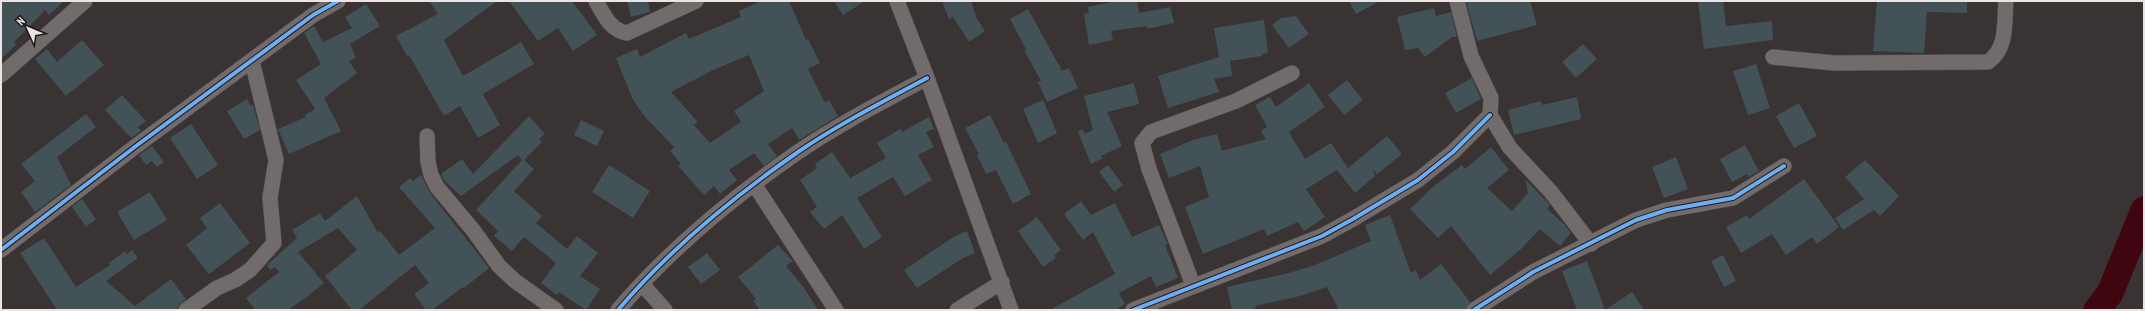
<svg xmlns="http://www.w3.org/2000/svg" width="2145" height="311" viewBox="0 0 2145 311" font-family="'PT Sans Narrow',sans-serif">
  <rect width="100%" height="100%" fill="#3a3333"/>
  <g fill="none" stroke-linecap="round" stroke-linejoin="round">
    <path stroke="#400610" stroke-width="27" d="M2097,310L2110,293L2144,210"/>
  </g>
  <path fill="#435256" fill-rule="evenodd" d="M1,1H64L49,15L45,10L14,42L16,45L1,59Z
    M429,1H497L444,40L463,76L521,42L534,64L483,94L500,125L478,138L460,106L444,116L409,55L407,56L396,36L438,14Z
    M509,1H572L597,35L573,51L558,28L538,41Z
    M627,1H648L650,12L631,17Z
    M761,1H789L806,40L808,39L820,63L808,69L825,103L829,100L838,116L799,140L792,128L768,144L777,156L764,166L754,153L729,170L737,180L720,194L714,186L704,195L678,166L681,164L670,151L674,147L646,118L633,100L616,58L637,49L640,57L686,33L689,39L741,17L739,11ZM749,55L764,91L734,111L741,122L710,143L694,125L698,122L671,92L711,71Z
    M834,1H865L843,15Z
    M942,1H971L977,19L985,31L969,42L953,17L949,19Z
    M1116,1H1137L1139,13L1170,7L1174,23L1147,29V26L1111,31L1113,40L1089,45L1084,14L1089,13L1088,7Z
    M1349,1H1380L1356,14Z
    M1466,1H1530L1537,25L1477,41Z
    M1698,1H1723L1726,26L1772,21L1773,40L1704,49Z
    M1877,1H1967V13L1927,12L1924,53L1873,51Z
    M366,4L380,26L350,44L356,58L349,61L357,73L324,98L341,131L289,154L278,129L306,117L305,115L315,109L296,80L321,64L304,33L314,26L323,42L352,28L345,17Z
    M1434,8L1436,16L1451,12L1457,37H1452L1425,57L1418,48L1405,50L1397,17Z
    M1028,9L1062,71L1069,68L1078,88L1047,102L1038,82L1041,81L1024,50L1026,49L1010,19Z
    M1296,16L1309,34L1289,48L1272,25L1281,18Z
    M1264,20L1268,53L1262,54V56L1230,61L1232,76L1214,79L1219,92L1168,108L1158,76L1219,57L1214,28Z
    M82,40L104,65L66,96L35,59L47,49L57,62Z
    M1583,44L1597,59L1576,78L1562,62Z
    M1756,64L1770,108L1748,115L1733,71Z
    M1472,78L1481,99L1456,113L1445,93Z
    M1347,80L1363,100L1344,115L1328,95Z
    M1134,83L1139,104L1107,112L1122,146L1101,156L1103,158L1091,164L1078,132L1082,129L1085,134L1093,130L1084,96Z
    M1309,83L1325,107L1289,132L1305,159L1331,143L1348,168L1387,136L1402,154L1377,174L1373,170L1375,176L1355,193L1337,170L1306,189L1325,217L1304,231L1298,222L1267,236L1264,229L1203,254L1185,207L1209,197L1200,166L1169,178L1160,154L1193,140L1217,134L1222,151L1266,139L1261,131L1267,127L1255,105L1270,97L1276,107Z
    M122,95L146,121L138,127L141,131L131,138L105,110Z
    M1577,97L1581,119L1514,135L1508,110L1541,101L1542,105Z
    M247,99L251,106L253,105L260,130L244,139L227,111Z
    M1043,100L1057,133L1038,143L1023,109Z
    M1799,103L1817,136L1794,148L1776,116Z
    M86,114L96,127L57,157L71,185L35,212L21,192L35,181L21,164Z
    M990,115L1004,143L1006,142L1031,194L1013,204L996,170L986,174L977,155L979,154L965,128Z
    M529,116L545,134L539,139L542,142L524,160L534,169L514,191L542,216L536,223L567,249L577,236L598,253L580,276L600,289L586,310L559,292L557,295L541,283L556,263L524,237L512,251L494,236L498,231L476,210L522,160L518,155L461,196L444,180L441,174L462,159L473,174Z
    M929,117L934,129L926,132L934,147L918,155L932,180L905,196L893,177L857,198L882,237L864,249L842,215L824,229L810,212L817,207L800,180L817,168L815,164L832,152L850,178L886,158L877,143L900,129L902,132Z
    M581,120L604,131L597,146L574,135Z
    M191,124L218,165L197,179L170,138Z
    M1745,145L1759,171L1749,177L1747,174L1732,182L1720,159Z
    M152,146L164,162L157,167L152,161L146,165L139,155Z
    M1491,147L1509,170L1487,188L1512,211L1528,193L1525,179L1550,205L1547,209L1564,224L1571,233L1560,246L1540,229L1521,249L1490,275L1451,226L1438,238L1410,209L1434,186L1462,165L1465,169Z
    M1676,157L1688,189L1664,198L1652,167Z
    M1865,160L1899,196L1880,216L1874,210L1843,230L1835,218L1864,199L1845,177Z
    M609,165L650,191L633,218L592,192Z
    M1108,165L1123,185L1114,192L1099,172Z
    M421,175L430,193L489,268L464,288L463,287L432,310H426L414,294L429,283L415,265L359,310H352L325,276L357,250L338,228L298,252L324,283L308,296L288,310H255L246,298L279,272L275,267L270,270L267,265L297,238L292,230L320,213L325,221L357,196L378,233L380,231L399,255L435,228L399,187L410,178L413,181Z
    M1804,179L1839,227L1817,244L1812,237L1786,255L1772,234L1741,253L1726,227L1747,215L1749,219Z
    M150,192L167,220L134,240L117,212Z
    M82,199L96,219L86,227L72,207Z
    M1081,201L1091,215L1115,203L1132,237L1159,225L1168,244L1165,245L1178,278L1156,287L1151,276L1119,293L1125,304L1115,310H1050L1115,274L1093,232L1083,240L1064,214Z
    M220,203L250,243L209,274L186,245L207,228L200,218Z
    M1390,215L1411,273L1416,270L1420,280L1441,264L1470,302L1465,310H1339L1327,287L1300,296L1255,306L1256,310H1232L1227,287L1289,273L1315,265L1371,241L1365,225Z
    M1037,217L1061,250L1054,255L1056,258L1043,267L1018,231Z
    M967,231L975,253L963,258L917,288L904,270L955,236Z
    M44,238L76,287L110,265L109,263L125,251L127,254L132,250L138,258L106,281L135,306L171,279L186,299L178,306L177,310H57L20,253Z
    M778,245L793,261L786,266L804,288L818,310H760L753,301L756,299L738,277Z
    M707,253L720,270L701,284L688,267Z
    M1723,255L1736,281L1724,287L1711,261Z
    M1587,261L1597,288L1605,310H1577L1562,271Z
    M1632,292L1644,310H1605Z"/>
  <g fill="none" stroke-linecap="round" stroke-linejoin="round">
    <defs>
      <path id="minor" d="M596,1C604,15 610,30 627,33L696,1
        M897,1L927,78L1011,310
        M1457,1L1471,56L1491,98L1490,115L1510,148L1551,192L1591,244
        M1773,57L1834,63L1988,62C2008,48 2004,23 2006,1
        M1,75L85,1
        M427,136L428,162L431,175L437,187L473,230L499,266L515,281L556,310
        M754,184L836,310
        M1,250L136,146L313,15L338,1
        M642,284L665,310
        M1193,285L1149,169L1142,143L1151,132L1236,101L1292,73
        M186,310L217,288L235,280L250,270L274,243L270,198L276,160L252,61
        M618,310C669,250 733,197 798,152C839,124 884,101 927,78
        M957,310L1002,282
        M1133,310L1322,236L1353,219L1418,180L1453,152L1490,115
        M1474,310L1533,272L1636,220L1667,210L1733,198L1784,166"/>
    </defs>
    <use href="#minor" stroke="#565050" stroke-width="16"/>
    <use href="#minor" stroke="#716b6b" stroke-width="15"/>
    <defs>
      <path id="cycleway" d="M1,250L136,146L313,15L338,1
        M618,310C669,250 733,197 798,152C839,124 884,101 927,78
        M1133,310L1322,236L1353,219L1418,180L1453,152L1490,115
        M1474,310L1533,272L1636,220L1667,210L1733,198L1784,166"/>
    </defs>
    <use href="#cycleway" stroke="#201919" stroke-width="6"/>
    <use href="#cycleway" stroke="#6dadf4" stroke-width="4"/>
  </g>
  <rect width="2145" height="311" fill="none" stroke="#ede4e4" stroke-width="4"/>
  <g transform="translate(28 28) rotate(314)" stroke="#201919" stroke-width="3" paint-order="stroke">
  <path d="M0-3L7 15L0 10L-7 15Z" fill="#ede4e4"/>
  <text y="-6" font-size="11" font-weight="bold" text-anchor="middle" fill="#ede4e4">N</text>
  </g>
</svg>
